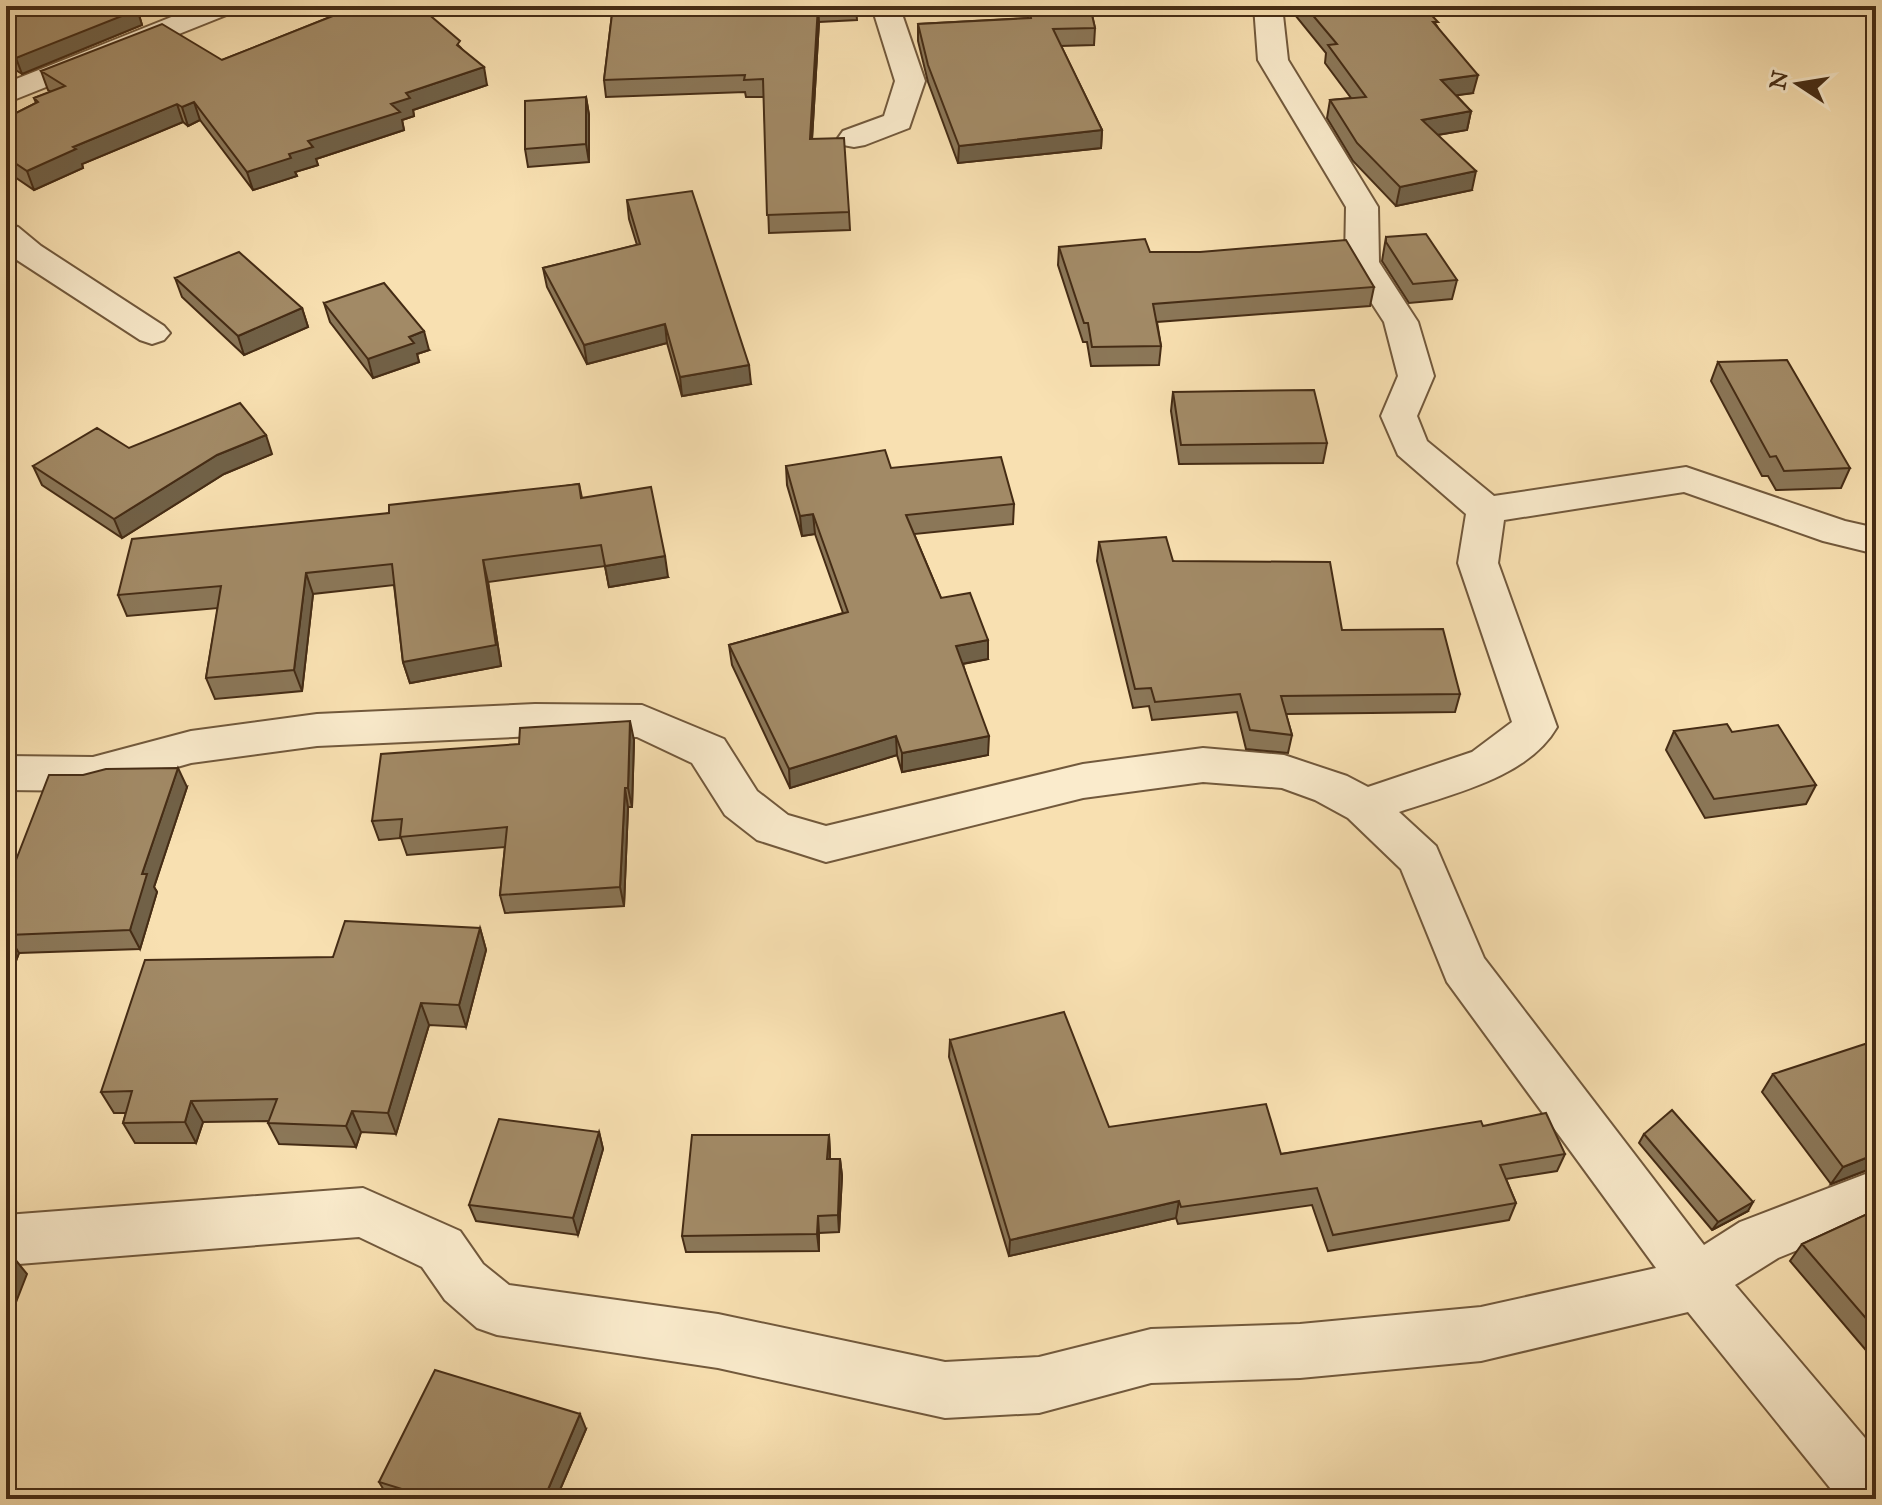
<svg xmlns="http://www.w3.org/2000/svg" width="1882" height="1505" viewBox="0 0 1882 1505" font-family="'IM FELL Great Primer',serif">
  <rect width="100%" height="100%" fill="#f8e0b1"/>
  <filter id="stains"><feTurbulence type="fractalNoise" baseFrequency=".0025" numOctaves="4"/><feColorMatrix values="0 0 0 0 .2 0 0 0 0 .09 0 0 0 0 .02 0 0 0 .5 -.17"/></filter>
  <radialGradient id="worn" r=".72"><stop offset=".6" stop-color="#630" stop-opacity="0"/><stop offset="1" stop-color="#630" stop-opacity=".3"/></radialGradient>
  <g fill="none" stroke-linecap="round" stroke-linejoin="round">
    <defs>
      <path id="street" d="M199,6H238L234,12L6,103V83Z
        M875,6H903V17L925,81L909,128L865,145L854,147L843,145L838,138L843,131L884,116L895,81L875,17Z
        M1254,6H1282L1288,60L1378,207L1379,262L1418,322L1434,376L1417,416L1427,441L1494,496L1686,467L1845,521L1876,528V554L1823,541L1684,492L1504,520L1498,563L1557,727C1528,778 1451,794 1399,812L1436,846L1484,958L1704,1245L1740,1222L1876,1170V1218L1778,1258L1735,1285L1876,1451V1499H1839L1688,1312L1481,1361L1300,1378L1151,1383L1039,1413L945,1418L718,1368L497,1335L477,1328L445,1300L422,1267L359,1237L6,1265V1215L363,1188L460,1231L483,1264L509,1285L718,1314L945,1362L1039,1357L1151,1329L1300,1324L1481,1307L1656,1268L1447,982L1401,869L1348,818L1315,800L1282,788L1203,782L1083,798L826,862L757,840L725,815L692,763L637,737L535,736L317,746L191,763L93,791L6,790V756L93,757L191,731L317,714L535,704L642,705L724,739L757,791L788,815L826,826L1083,764L1203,748L1284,755L1347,776L1368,787L1472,752L1512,722L1458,563L1466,514L1398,455L1381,416L1398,376L1384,322L1345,262L1346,207L1258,60Z
        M6,224L18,227L41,246L164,326L170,333L164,340L152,344L140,340L17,260L6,251Z"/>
    </defs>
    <use href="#street" stroke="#72593c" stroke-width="4"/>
    <use href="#street" fill="#faebcc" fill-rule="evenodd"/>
  </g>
  <path fill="#8b7758" stroke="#452c15" stroke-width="2" d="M6,6H160L139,15L142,25L22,74L6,64Z
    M327,6H419L461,48L487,85L413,110L414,116L402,120L404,130L316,159L318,165L295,172L297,176L253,190L200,120L188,126L183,122L82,164L83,168L34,190L6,171V118L36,103L34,98L51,92L48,90L41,71L222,60L340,13Z
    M598,6H856L857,20L819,22L812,139L849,212L850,230L769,233L764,97H746L745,92L606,97L604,80L612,14Z
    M1026,6H1090L1095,28L1094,45L1061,46L1102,130L1101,148L958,163L928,82L918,41V24L1028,18Z
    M1296,6H1423L1437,26L1473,93L1456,95L1471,111L1467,130L1438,135L1472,190L1396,206L1353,161L1327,118L1330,100L1351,98L1325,63L1326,53L1295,15Z
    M586,97L589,115V162L528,167L525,149Z
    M627,200L751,384L682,396L667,343L587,364L547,287L543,268L637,245L629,219Z
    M1386,237L1457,280L1452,299L1409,303L1382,261Z
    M1059,247L1150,252L1374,287L1370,306L1157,322L1161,346L1159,365L1091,366L1087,342H1083L1058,265Z
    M175,278L302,308L308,327L244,355L182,297Z
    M324,303L429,350L417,354L419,362L373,378L330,322Z
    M1718,362L1850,468L1841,488L1776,490L1768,476H1762L1711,381Z
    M1173,392L1327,443L1323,463L1179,464L1171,411Z
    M129,448L272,454L224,474L122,538L42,485L33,466Z
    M786,466L891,468L1014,504L1013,524L914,534L941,598L988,659L963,664L988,755L902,772L897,755L790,788L732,665L729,645L843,613L815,534L802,536L787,485Z
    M579,484L582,498L668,577L609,587L605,566L488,582L501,666L410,683L403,662L394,585L313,594L302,691L215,699L206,678L218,608L127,616L118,595L389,513Z
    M1099,542L1173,561L1342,630L1460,694L1455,712L1286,714L1292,735L1288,753L1246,749L1237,712L1152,720L1149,706L1133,708L1097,561Z
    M1674,731L1732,732L1816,785L1806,804L1705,818L1666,750Z
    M634,740L632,807H628L624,906L505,913L500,895L505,847L407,855L401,838L379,840L372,821Z
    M187,787L154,887L157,892L140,949L19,953L6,987L9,878Z
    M480,928L486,950L466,1027L429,1025L396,1134L361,1132L356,1147L279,1144L268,1123L269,1121L203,1122L196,1143H135L123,1123L126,1113H114L101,1092L333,957Z
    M950,1040L1109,1127L1281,1154L1483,1126L1565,1154L1557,1171L1506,1179L1516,1203L1509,1220L1328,1251L1312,1205L1178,1224L1176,1218L1009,1256L949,1057Z
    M1876,1058V1169L1875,1167L1831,1184L1762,1092L1773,1074Z
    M599,1132L603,1149L578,1235L476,1221L469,1205Z
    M1644,1134L1748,1211L1712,1230L1639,1143Z
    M829,1135L830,1159H840L842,1176L839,1232L819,1233V1251L686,1252L682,1236Z
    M1876,1210V1362L1790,1261L1802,1244Z
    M586,1429L556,1499H395L388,1497L379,1482Z"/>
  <path fill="#716147" stroke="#452c15" stroke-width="2" d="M127,6H160L139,15L142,25L22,74L16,58Z
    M818,6L819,22L811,156L810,139Z
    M484,67L487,85L413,110L414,116L402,120L404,130L316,159L318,165L295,172L297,176L253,190L247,172L289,154L308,141L391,104L406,93Z
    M1478,75L1473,93L1437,98L1441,80Z
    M586,97L589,115V162L586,144Z
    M194,102L200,120L188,126L182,107Z
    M177,104L183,122L82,164L83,168L34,190L27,171L73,147Z
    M1471,111L1467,130L1419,138L1422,120Z
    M1102,130L1101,148L958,163L959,146Z
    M1476,171L1472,190L1396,206L1400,187Z
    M302,308L308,327L244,355L238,336Z
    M665,324L667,343L587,364L584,345Z
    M424,331L429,350L417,354L419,362L373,378L368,359L409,337Z
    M749,365L751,384L682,396L680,377Z
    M266,435L272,454L224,474L122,538L114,519L217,455Z
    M813,514L815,534L802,536L800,516Z
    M665,556L668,577L609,587L605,566Z
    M483,560L488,582L501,666L410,683L403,662Z
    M306,573L313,594L302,691L294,670Z
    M988,640V659L956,665V646Z
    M630,721L634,740L632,807L628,788Z
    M896,736L897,755L790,788L789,769Z
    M989,736L988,755L902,772V753Z
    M178,768L187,787L154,887L157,892L140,949L130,930L142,874Z
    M625,788L628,807L624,906L620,887Z
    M480,928L486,950L466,1027L459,1005Z
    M8,935L19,953L6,987V940Z
    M421,1003L429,1025L396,1134L388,1113Z
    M191,1101L203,1122L196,1143L185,1122Z
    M352,1111L361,1132L356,1147L346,1126Z
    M599,1132L603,1149L578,1235L573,1218Z
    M829,1135L830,1152L829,1176L827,1159Z
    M1876,1154L1875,1167L1831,1184L1843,1167Z
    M840,1159L842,1176L839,1232L838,1215Z
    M1179,1201L1176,1218L1009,1256L1010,1240Z
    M1753,1202L1748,1211L1712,1230L1718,1222Z
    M818,1216L819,1233V1251L817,1234Z
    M14,1258L27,1274L6,1328V1279Z
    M580,1414L586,1429L556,1499H544Z"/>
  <path fill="#a28a66" stroke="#452c15" stroke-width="2" d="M6,6H131L137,10L16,58L6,52Z
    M358,6H419L460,41L457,45L484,67L406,93L410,98L391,104L400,112L308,141L313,147L289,154L291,158L247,172L194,102L182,107L177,104L73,147L76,149L27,171L6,157V118L38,102L34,98L65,86L41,71L162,24L222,60Z
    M613,6H818L810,139L844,138L849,212L767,215L763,79L744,80L745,75L604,80Z
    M1029,6H1090L1095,28L1053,29L1102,130L959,146L928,65L918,24L1031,18Z
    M1305,6H1423L1438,22H1433L1478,75L1441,80L1471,111L1422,120L1476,171L1400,187L1357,143L1330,100L1366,97L1328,45L1337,44Z
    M586,97V144L525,149V101Z
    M692,191L749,365L680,377L665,324L584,345L543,268L640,244L627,200Z
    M1426,234L1457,280L1413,284L1386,242V237Z
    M1145,239L1150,252H1200L1346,240L1374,287L1153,304L1161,346L1092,347L1088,323H1084L1059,247Z
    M239,252L302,308L238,336L175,278Z
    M384,283L424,331L409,337L414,343L368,359L324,303Z
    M1787,360L1850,468L1784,471L1776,456L1770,457L1718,362Z
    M1314,390L1327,443L1181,445L1173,392Z
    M240,403L266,435L217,455L114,519L33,466L97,428L129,448Z
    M885,450L891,468L1001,457L1014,504L906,515L941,598L970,593L988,640L956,646L989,736L902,753L896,736L789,769L729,645L848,612L813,514L800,516L786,466Z
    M579,484L581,498L651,487L665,556L605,566L601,545L483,560L496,645L403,662L392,564L306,573L294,670L206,678L221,586L118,595L132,539L389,513V505Z
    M1166,537L1173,561L1330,562L1342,630L1443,629L1460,694L1281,696L1292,735L1250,730L1240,694L1155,702L1151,688L1135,689L1099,542Z
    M630,721L628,788H625L620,887L500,895L507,827L400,837L402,819L372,821L381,754L519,744L520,728Z
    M1727,724L1732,732L1778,725L1816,785L1714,799L1674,731Z
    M178,768L142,874H147L130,930L8,935L6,940V879L9,878L49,775H83L106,769Z
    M345,921L480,928L459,1005L421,1003L388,1113L352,1111L346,1126L268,1123L277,1099L191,1101L185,1122L123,1123L132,1091L101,1092L145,960L333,957Z
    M1064,1012L1109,1127L1266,1104L1281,1154L1481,1121L1483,1126L1546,1113L1565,1154L1500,1165L1516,1203L1333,1235L1317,1188L1181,1207L1179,1201L1010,1240L950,1040Z
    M1865,1044L1876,1058V1154L1843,1167L1773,1074Z
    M1672,1110L1753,1202L1718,1222L1644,1134Z
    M499,1119L599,1132L573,1218L469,1205Z
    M692,1135H829L827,1159H840L838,1215L818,1216L817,1234L682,1236Z
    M1876,1210V1330L1802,1244Z
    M6,1258H14L6,1279Z
    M435,1370L580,1414L544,1499H434L379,1482Z
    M1114,1490L1117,1499H1074Z"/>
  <rect width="1882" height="1505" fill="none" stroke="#f8e0b1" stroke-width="32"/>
  <rect x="8" y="8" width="1866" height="1489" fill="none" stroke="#452c15" stroke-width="4"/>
  <rect x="16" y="16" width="1850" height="1473" fill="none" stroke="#452c15" stroke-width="2"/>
  <g transform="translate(1798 84) rotate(282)" stroke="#faebcc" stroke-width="6" paint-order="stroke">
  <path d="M0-6L14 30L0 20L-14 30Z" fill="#452c15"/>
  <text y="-12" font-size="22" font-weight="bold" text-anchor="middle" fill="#452c15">N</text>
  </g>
  <rect width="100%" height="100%" filter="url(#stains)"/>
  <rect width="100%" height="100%" fill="url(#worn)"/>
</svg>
